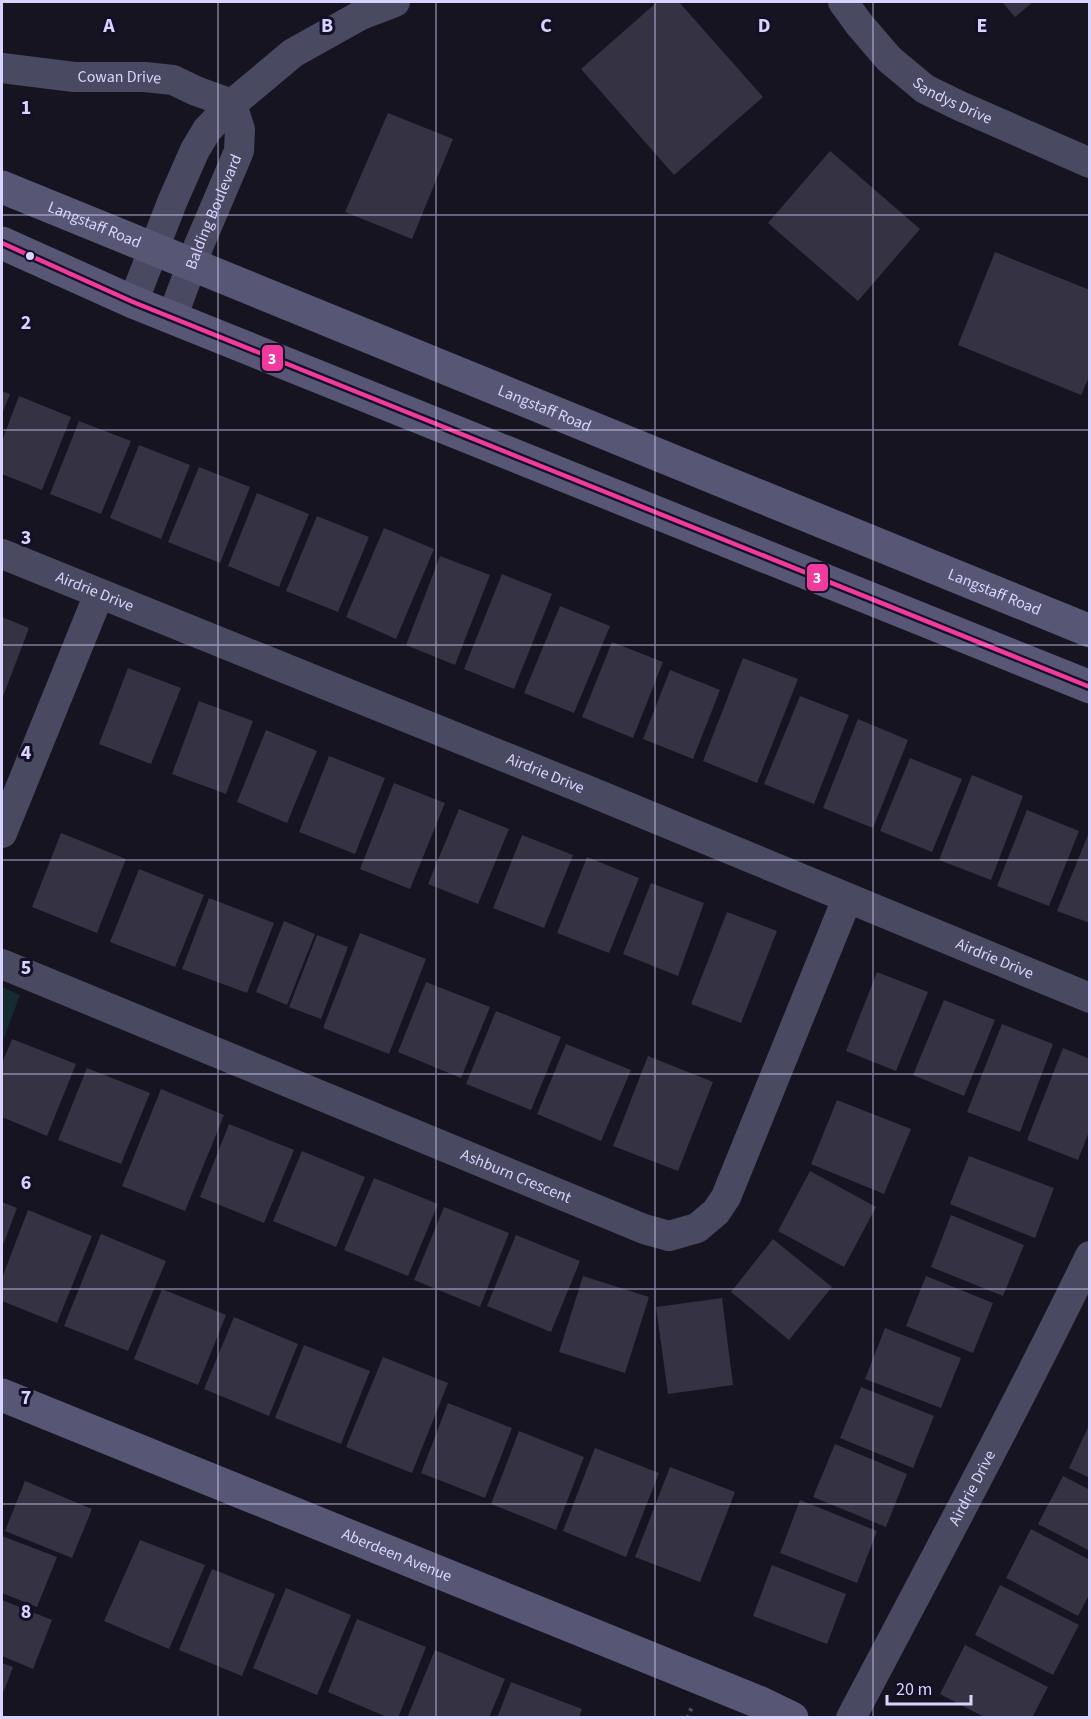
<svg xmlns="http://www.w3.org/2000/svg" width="1091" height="1719" viewBox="0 0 1091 1719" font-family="'Source Sans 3',sans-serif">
  <rect width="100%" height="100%" fill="#161421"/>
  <path fill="#132c2d" d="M2,987L20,995L2,1043Z"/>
  <path fill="#343243" d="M657,2H679L763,97L674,175L581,69Z
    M1002,2H1033L1015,17Z
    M388,113L453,139L412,239L345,212Z
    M830,151L920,229L858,301L768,223Z
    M995,252L1090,290V375L1081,395L958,345Z
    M2,391L10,394L2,414Z
    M19,396L71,417L42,490L2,474V441Z
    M79,421L131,441L101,514L50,494Z
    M139,445L190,465L161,539L110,518Z
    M199,467L250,487L220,563L168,542Z
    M257,493L309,514L279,587L228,566Z
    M317,516L369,537L338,612L286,591Z
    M384,528L434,549L396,639L346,617Z
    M440,556L490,575L455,665L406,645Z
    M502,574L552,594L514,689L464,669Z
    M560,606L610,626L574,713L524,693Z
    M2,617L29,628L2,699Z
    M612,642L663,662L633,738L582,717Z
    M743,658L798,679L757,783L703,761Z
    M128,668L181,688L151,764L99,744Z
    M670,670L720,690L693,759L643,739Z
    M800,696L849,715L814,804L764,784Z
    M199,701L253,721L226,794L172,774Z
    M858,719L908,740L873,828L823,808Z
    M266,730L317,751L287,823L237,802Z
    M329,756L385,778L355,854L299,832Z
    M910,758L962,779L932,852L880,831Z
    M972,775L1023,796L991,880L939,860Z
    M394,783L445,803L410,889L360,869Z
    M459,809L509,829L478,904L428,884Z
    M1027,810L1079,831L1049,906L997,886Z
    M1090,830V923L1057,911Z
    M61,833L126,859L97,933L32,907Z
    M522,835L573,855L544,928L493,908Z
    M587,857L639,878L609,953L557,933Z
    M139,869L204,895L175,967L110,942Z
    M651,883L704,903L678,976L623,954Z
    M209,898L274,923L247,993L182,969Z
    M727,912L777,931L741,1023L691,1004Z
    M284,921L315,934L287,1005L256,992Z
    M360,933L426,959L389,1054L323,1028Z
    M317,935L348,947L321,1019L289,1007Z
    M877,972L928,992L896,1071L846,1051Z
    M426,982L490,1007L461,1078L398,1052Z
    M944,1000L995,1020L964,1096L913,1075Z
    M496,1011L561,1037L531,1110L466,1084Z
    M1002,1024L1053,1044L1020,1132L967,1112Z
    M12,1039L76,1064L47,1136L2,1117V1063Z
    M566,1044L631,1070L601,1141L537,1114Z
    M1063,1048L1090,1059V1129L1078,1160L1027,1140Z
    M648,1056L713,1082L678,1171L613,1146Z
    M87,1068L150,1093L121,1164L58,1140Z
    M161,1089L224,1115L185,1211L122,1186Z
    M837,1100L911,1129L884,1194L811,1164Z
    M229,1124L294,1150L264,1223L200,1197Z
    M302,1151L365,1177L336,1247L273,1221Z
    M969,1156L1054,1188L1035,1238L950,1204Z
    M810,1171L876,1207L844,1267L778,1231Z
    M374,1178L438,1204L408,1276L344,1250Z
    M2,1202L17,1208L2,1248Z
    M444,1207L509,1233L480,1307L414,1280Z
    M28,1210L92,1236L57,1323L2,1301V1278Z
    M951,1215L1024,1245L1003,1296L931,1267Z
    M101,1234L166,1261L128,1351L64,1326Z
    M516,1235L580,1261L551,1332L487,1306Z
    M773,1239L832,1287L789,1340L731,1292Z
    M583,1276L649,1297L625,1373L559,1352Z
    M926,1276L993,1303L973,1353L906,1326Z
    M162,1289L226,1315L198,1385L134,1359Z
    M722,1298L733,1385L668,1394L656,1307Z
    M234,1317L298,1344L269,1416L204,1389Z
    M885,1328L961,1358L941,1408L865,1379Z
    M304,1345L370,1371L341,1444L275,1418Z
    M383,1357L448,1383L412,1473L346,1447Z
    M861,1387L934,1416L913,1468L840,1438Z
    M448,1403L512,1428L485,1498L421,1473Z
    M1090,1423V1478L1069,1468Z
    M519,1431L584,1457L556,1530L491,1504Z
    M835,1444L907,1474L886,1527L813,1497Z
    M595,1448L659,1473L626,1557L563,1531Z
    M670,1467L735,1492L700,1582L635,1557Z
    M1063,1476L1090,1490V1551L1038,1524Z
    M25,1481L92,1509L72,1558L5,1531Z
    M800,1500L877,1531L857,1583L780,1553Z
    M1031,1529L1090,1560V1593L1078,1616L1006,1578Z
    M2,1536L57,1557L37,1607L2,1593Z
    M140,1540L205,1565L169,1649L104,1621Z
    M772,1565L846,1594L827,1644L753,1616Z
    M212,1569L275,1594L242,1676L179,1650Z
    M1000,1585L1079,1625L1053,1675L975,1635Z
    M286,1588L351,1615L317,1695L253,1668Z
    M2,1600L52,1620L33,1669L2,1656Z
    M357,1619L426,1647L398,1718H389L328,1692Z
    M965,1645L1048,1687L1032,1718H986L940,1694Z
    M435,1650L505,1679L489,1718H407Z
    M2,1663L13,1667L2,1696Z
    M511,1682L582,1709L579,1718H497Z"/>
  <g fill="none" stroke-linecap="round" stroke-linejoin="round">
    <path stroke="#44505f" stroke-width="4" stroke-dasharray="3 4.5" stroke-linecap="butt" d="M687,1718L692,1707"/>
    <g stroke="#4a4962" stroke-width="30">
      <path id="s1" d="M843,2L859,24L889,59L925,89L960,106L1090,163"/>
      <path id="s2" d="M2,68L74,77H145L173,80L196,91L232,104"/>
      <path d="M133,302L173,200L195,150L207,130L232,104L293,53L361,15L395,2"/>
      <path id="s3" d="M172,318L199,245L239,151L240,130L232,104"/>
      <path id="s4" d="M2,554L589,791L1090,998"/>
      <path d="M2,833L99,594"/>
      <path id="s5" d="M2,964L644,1229L669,1236L697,1228L716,1212L726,1197L847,899"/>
      <path id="s6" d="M851,1718C932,1564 1014,1412 1090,1256"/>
    </g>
    <g stroke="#575674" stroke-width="33">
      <path id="s7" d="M2,187L1090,631"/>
      <path d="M2,243L133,302L1090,687"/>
      <path id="s8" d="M2,1395L761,1703L792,1718"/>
    </g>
    <defs>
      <path id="bus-1" d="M2,243L133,302L1090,687"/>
    </defs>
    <use href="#bus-1" stroke="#130f26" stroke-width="9"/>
    <use href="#bus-1" stroke="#f13a9d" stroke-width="4.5"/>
  </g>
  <path fill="none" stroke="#d9d4ff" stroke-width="1.5" stroke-opacity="0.55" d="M218,2V1718M436,2V1718M655,2V1718M873,2V1718M2,215H1090M2,430H1090M2,645H1090M2,860H1090M2,1074H1090M2,1289H1090M2,1504H1090"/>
  <circle fill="#d9d4ff" stroke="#130f26" stroke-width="2" cx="30" cy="256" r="5"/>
  <g text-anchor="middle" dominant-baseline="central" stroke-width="6" stroke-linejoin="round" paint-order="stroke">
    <g font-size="16" fill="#d9d4ff" stroke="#130f26">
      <text stroke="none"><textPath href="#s2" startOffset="118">Cowan Drive</textPath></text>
      <text stroke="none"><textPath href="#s1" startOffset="150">Sandys Drive</textPath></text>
      <text stroke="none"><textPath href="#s3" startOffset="114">Balding Boulevard</textPath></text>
      <text stroke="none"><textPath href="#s7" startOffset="100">Langstaff Road</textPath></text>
      <text stroke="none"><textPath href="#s7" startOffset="586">Langstaff Road</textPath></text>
      <text stroke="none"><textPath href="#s7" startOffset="1072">Langstaff Road</textPath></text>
      <text stroke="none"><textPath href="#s4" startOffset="100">Airdrie Drive</textPath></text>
      <text stroke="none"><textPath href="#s4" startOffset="586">Airdrie Drive</textPath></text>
      <text stroke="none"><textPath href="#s4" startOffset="1072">Airdrie Drive</textPath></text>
      <text stroke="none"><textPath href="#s5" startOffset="556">Ashburn Crescent</textPath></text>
      <text stroke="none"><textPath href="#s6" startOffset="260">Airdrie Drive</textPath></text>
      <text stroke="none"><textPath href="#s8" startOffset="426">Aberdeen Avenue</textPath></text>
    </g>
  </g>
  <g font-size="20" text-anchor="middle" font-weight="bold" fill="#d9d4ff" stroke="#130f26" stroke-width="6" stroke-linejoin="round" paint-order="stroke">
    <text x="109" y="32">A</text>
    <text x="327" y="32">B</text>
    <text x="546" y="32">C</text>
    <text x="764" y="32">D</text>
    <text x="982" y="32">E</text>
    <text x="26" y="114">1</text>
    <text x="26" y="329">2</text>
    <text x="26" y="544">3</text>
    <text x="26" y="759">4</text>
    <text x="26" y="974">5</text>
    <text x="26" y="1189">6</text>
    <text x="26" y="1404">7</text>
    <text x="26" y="1618">8</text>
  </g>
  <g stroke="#130f26" stroke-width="2">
    <rect x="261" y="344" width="23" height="28" rx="6" fill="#f13a9d"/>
    <rect x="806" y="563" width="23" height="29" rx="6" fill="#f13a9d"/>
  </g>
  <g font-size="16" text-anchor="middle" font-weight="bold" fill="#fff">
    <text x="272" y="364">3</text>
    <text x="817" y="583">3</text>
  </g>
  <rect width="1091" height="1719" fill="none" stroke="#d9d4ff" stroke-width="6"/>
  <path d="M887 1695v9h84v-9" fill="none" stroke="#d9d4ff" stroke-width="3"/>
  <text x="896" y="1695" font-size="18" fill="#d9d4ff" stroke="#130f26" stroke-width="4.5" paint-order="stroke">20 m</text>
</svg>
